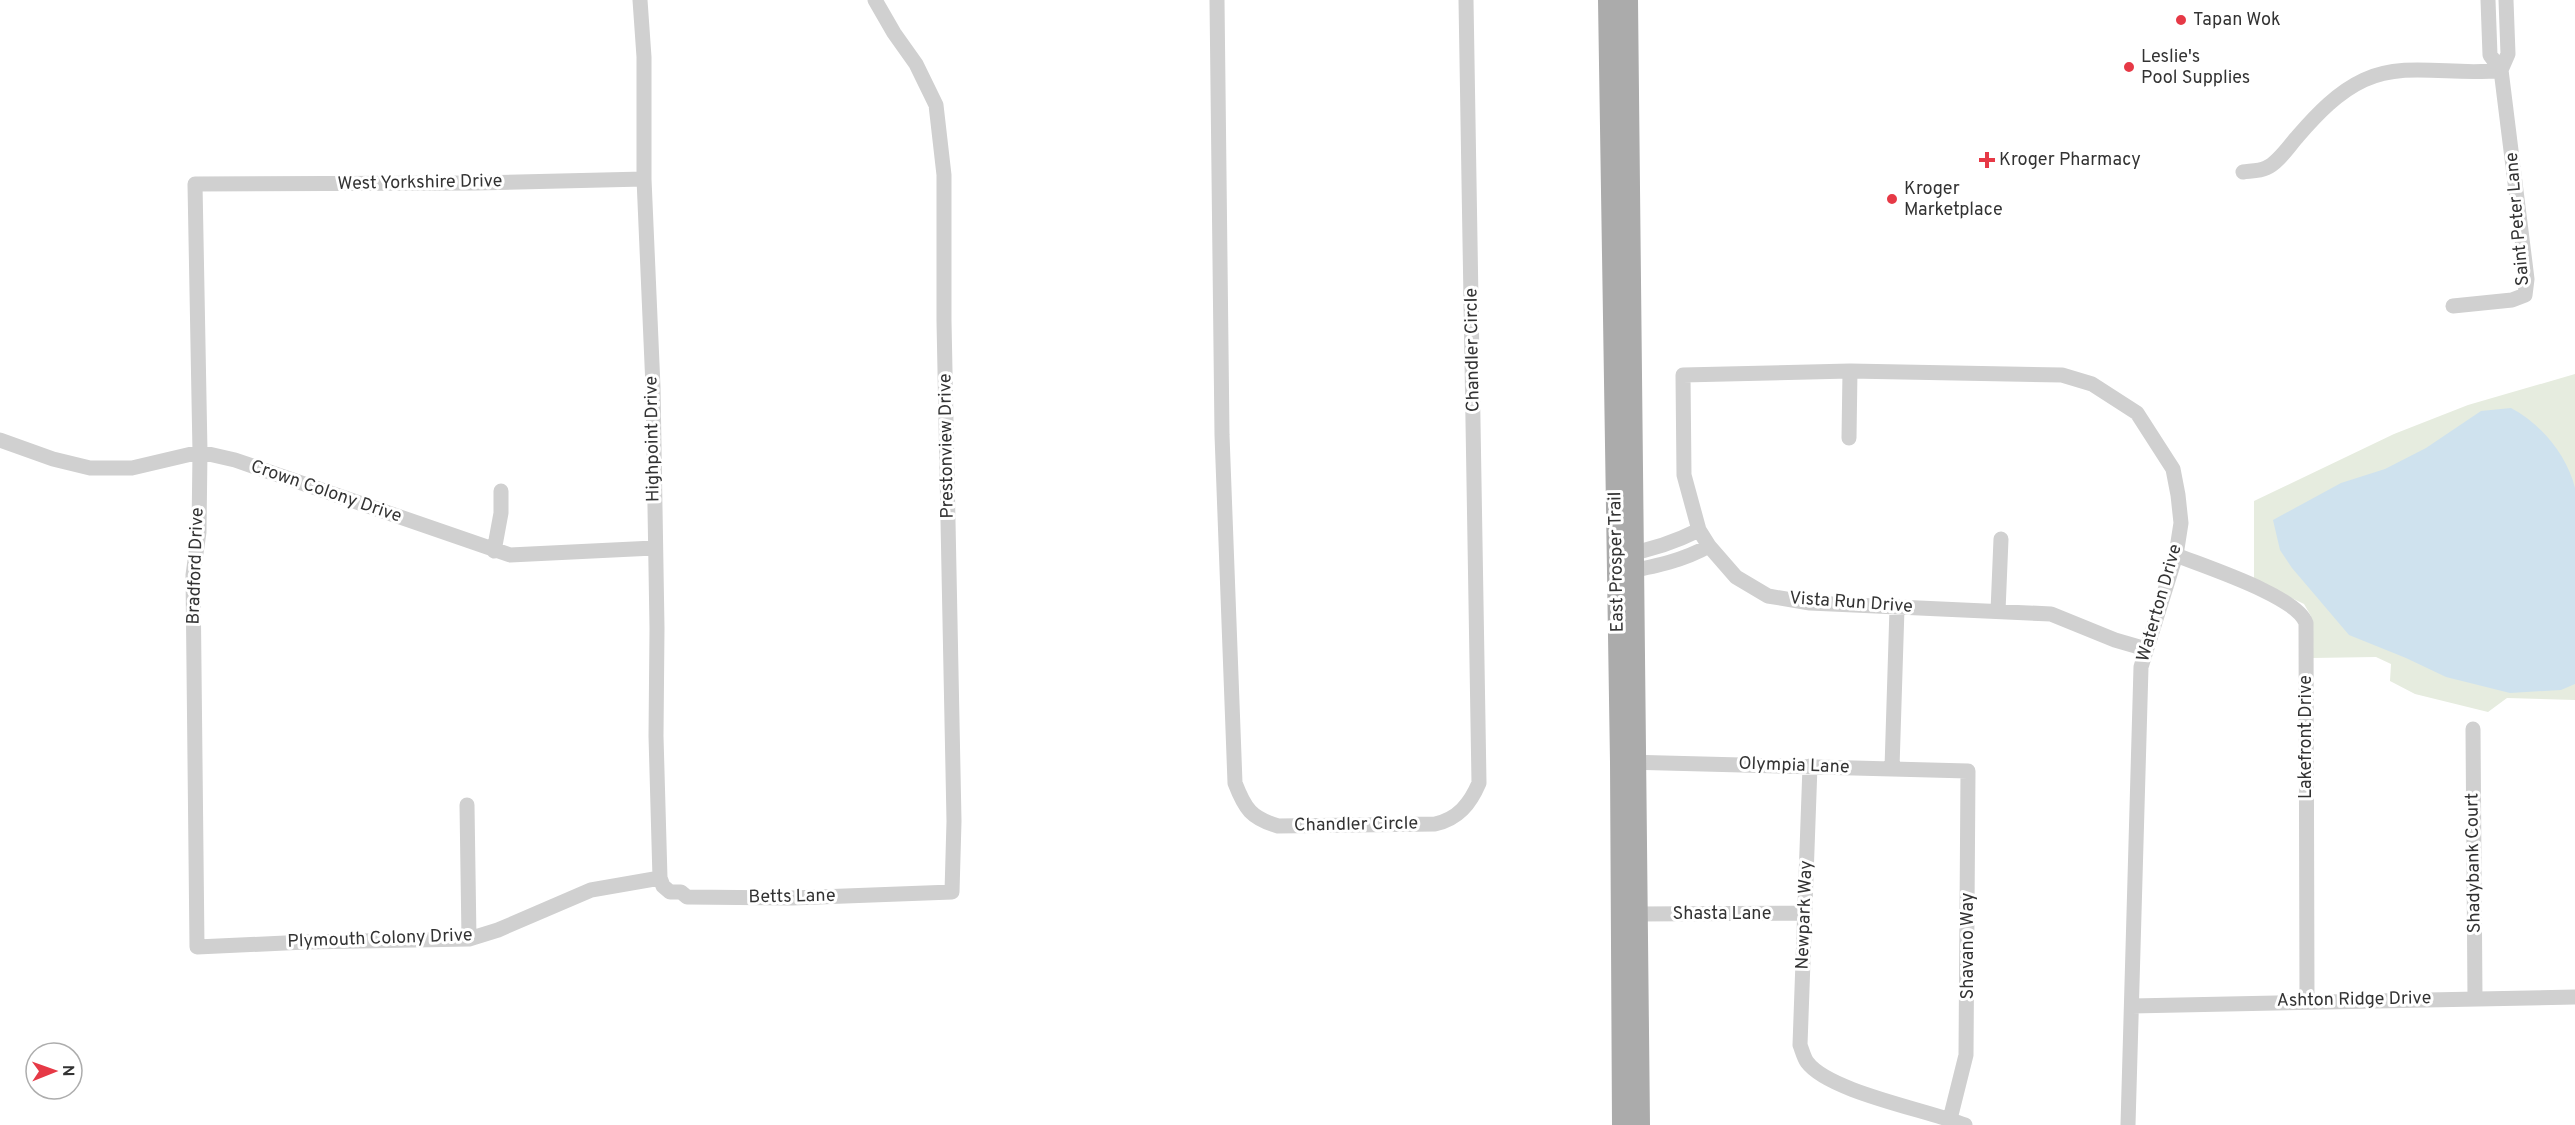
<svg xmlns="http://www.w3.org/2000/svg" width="2575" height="1125" viewBox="0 0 2575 1125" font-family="Overpass,sans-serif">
  <rect width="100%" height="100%" fill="#fff"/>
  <path fill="#e6ecdf" d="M2575,374V700L2507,698L2488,712L2415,694L2390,681L2391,664L2376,657L2312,658L2311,616L2304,604L2254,580V501L2394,434L2468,405Z"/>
  <path fill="#cfe2ee" d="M2511,408C2541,424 2567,455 2575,488V684L2561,690L2510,693L2446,677L2406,658L2349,635L2292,568L2280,550L2273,520L2341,483L2385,469L2426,448L2481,411Z"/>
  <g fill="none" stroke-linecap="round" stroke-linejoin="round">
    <path stroke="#d0d0d0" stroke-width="15" d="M640,0L644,57V179L653,387L657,628L656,736L660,878L663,886L670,892H681L687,897L792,898L952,892L954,821L944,321V175L936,105L916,64L894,33L875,0
      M1217,0L1222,435L1235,783C1245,809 1251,818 1278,826L1435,824C1458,819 1470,804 1479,783L1466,0
      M2501,70L2508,54L2506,0
      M2243,172C2250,171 2260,171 2266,168C2278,163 2289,146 2298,136C2317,114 2338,92 2364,80C2407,60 2456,77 2501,70
      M644,179L475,183L195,184L200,452L199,532L193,575L197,947L306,942L469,939L498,930L591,890L660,878
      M2453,306L2512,300L2525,295L2527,279L2501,70L2490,55L2488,0
      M1849,438L1850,371
      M0,440L53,459L90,468H132L200,452L235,460L510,555L654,548
      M494,551L501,513V491
      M1626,554C1652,550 1675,542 1699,530
      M2176,555C2203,566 2297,596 2306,623L2307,1001
      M1626,572C1656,566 1682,561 1709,546
      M1998,611L2001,539
      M2473,729L2475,998
      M1626,762L1968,771L1966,1055L1950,1119
      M1810,766L1800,1045C1802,1050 1804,1058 1807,1062C1829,1092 1928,1110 1965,1125
      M1892,768L1897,608
      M467,805L469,939
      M1639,914L1805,913
      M2132,1006L2575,997
      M2128,1125L2141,667L2176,555L2181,523L2178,495L2173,469L2137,413L2092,384L2062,375L1850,371L1683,375L1684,475L1699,530L1709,546L1736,577L1768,596L1810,603L2051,614L2115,640L2146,649"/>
    <path stroke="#ababab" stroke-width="20" d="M1608,0L1620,762L1622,1125
      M1628,0L1640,1125"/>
  </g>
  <g fill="#e63946" stroke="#fff" stroke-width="2">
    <circle cx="2181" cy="20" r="6"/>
    <circle cx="2129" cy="67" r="6"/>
    <path d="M1984 151h6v6h6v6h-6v6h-6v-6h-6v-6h6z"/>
    <circle cx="1892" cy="199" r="6"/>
  </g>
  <g text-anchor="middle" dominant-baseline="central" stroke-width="6" stroke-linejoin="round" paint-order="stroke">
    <g font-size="18" fill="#333" stroke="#fff" text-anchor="start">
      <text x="2193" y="20">Tapan Wok</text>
      <text x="2141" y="57">Leslie's<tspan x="2141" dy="21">Pool Supplies</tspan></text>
      <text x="1999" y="160">Kroger Pharmacy</text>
      <text x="1904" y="189">Kroger<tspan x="1904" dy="21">Marketplace</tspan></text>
    </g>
    <g font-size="18" fill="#333" stroke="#fff">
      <text transform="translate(420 183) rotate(-1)">West Yorkshire Drive</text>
      <text transform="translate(2518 219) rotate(-95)">Saint Peter Lane</text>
      <text transform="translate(1473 350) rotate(-91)">Chandler Circle</text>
      <text transform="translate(653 439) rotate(-91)">Highpoint Drive</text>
      <text transform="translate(947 446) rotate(-91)">Prestonview Drive</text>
      <text transform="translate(326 492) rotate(19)">Crown Colony Drive</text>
      <text transform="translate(1617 562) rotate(-91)">East Prosper Trail</text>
      <text transform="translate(196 566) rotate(-88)">Bradford Drive</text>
      <text transform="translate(1851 603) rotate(4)">Vista Run Drive</text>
      <text transform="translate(2160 603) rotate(-74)">Waterton Drive</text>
      <text transform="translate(2306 737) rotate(-90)">Lakefront Drive</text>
      <text transform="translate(1794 766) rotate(2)">Olympia Lane</text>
      <text transform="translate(1356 825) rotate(-1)">Chandler Circle</text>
      <text transform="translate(2474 863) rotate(-91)">Shadybank Court</text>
      <text transform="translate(792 897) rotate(-1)">Betts Lane</text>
      <text x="1722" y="914">Shasta Lane</text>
      <text transform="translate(1805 915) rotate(-88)">Newpark Way</text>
      <text transform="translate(380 939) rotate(-2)">Plymouth Colony Drive</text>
      <text transform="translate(1968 946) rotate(-90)">Shavano Way</text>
      <text transform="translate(2354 1000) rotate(-1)">Ashton Ridge Drive</text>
    </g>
  </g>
  <g transform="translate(54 1071) rotate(89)"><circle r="28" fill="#ffffff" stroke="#adadad" stroke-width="1.5"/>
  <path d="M0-4.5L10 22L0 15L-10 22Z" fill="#e63946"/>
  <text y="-9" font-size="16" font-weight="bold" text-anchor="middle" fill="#333333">N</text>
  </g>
</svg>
